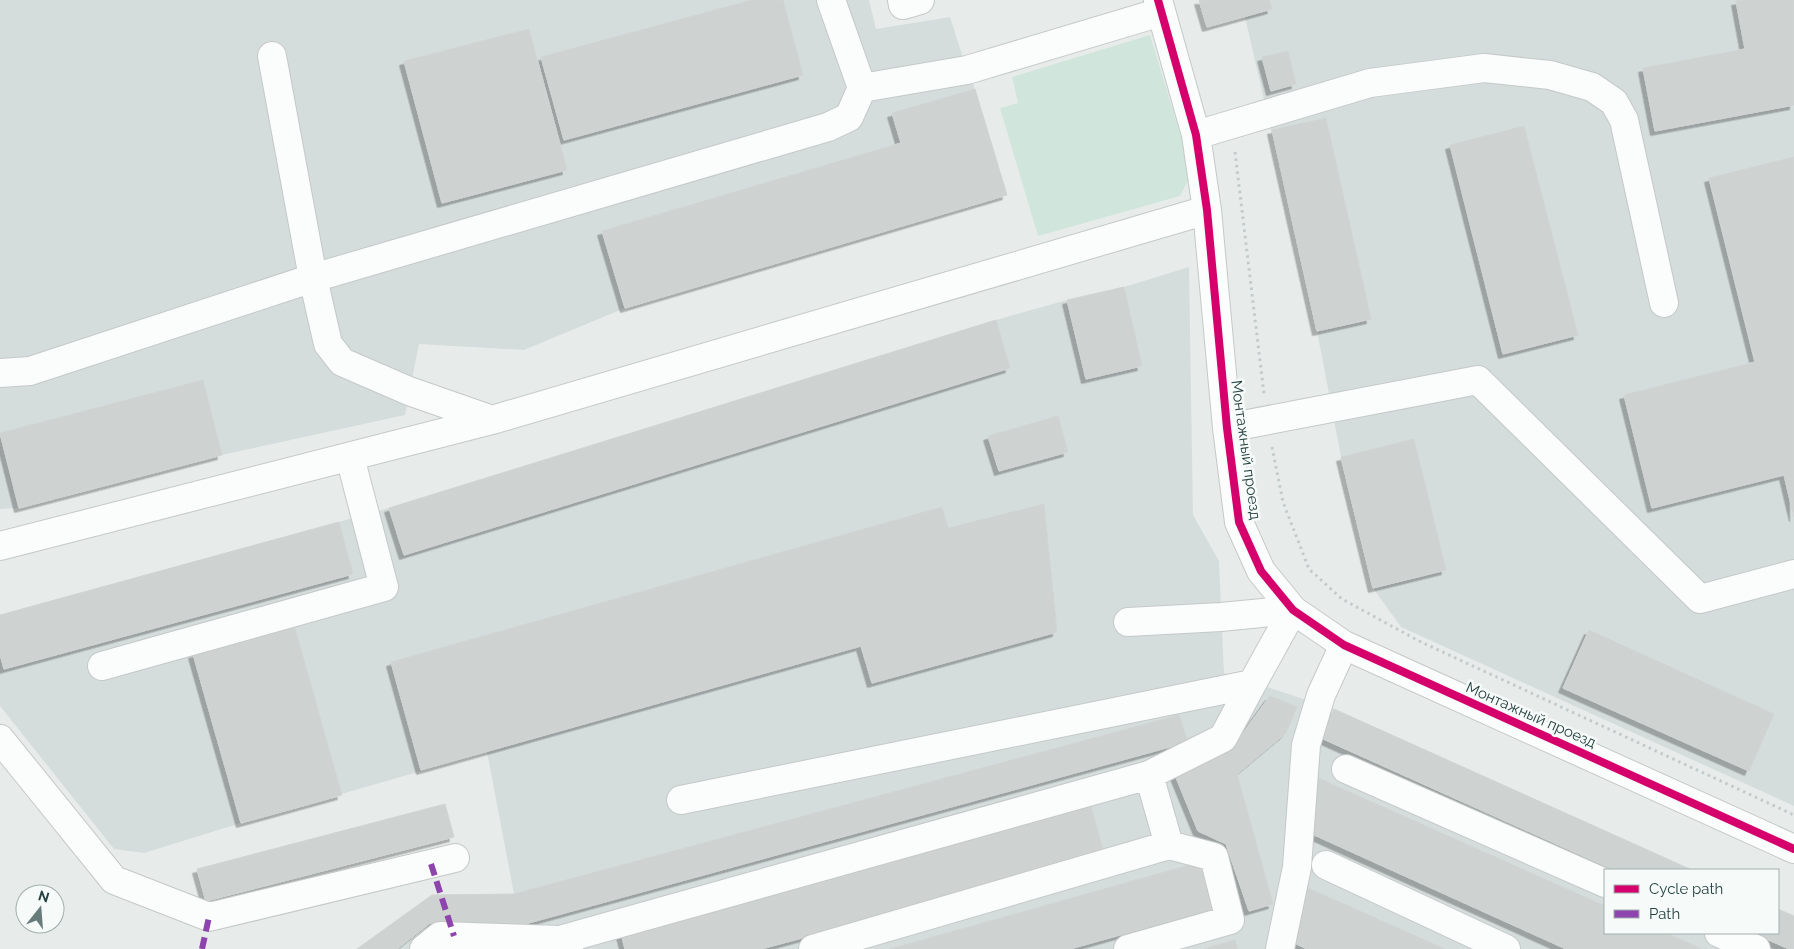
<svg xmlns="http://www.w3.org/2000/svg" width="1794" height="949" viewBox="0 0 1794 949" font-family="Raleway,sans-serif">
  <defs>
    <filter id="shadow"><feDropShadow dx="-4.5" dy="4.5" stdDeviation="0" flood-color="#0004"/></filter>
  </defs>
  <rect width="100%" height="100%" fill="#e7eceb"/>
  <path fill="#d5dddc" d="M0,0H869L876,29L950,17L967,70L975,89L1007,195L625,308L524,350L419,344L405,415L222,455L19,508L0,509Z
    M1199,0H1794V806L1401,627L1373,588L1341,457L1317,331L1245,17L1207,27Z
    M1189,267L1193,515L1219,561L1224,673L1334,709L1692,870H1605V933H1778V909L1794,916V949H357L432,895L514,894L487,752L241,823L144,853L114,849L0,706V615L389,508L996,320L1067,300L1124,287Z"/>
  <path fill="#d0e5db" d="M1150,35L1192,173L1180,196L1038,236L1000,108L1018,103L1012,77Z"/>
  <path fill="#ced3d2" stroke="#d0d5d4" filter="url(#shadow)" d="M752,0H783L803,75L564,140L541,57Z
    M1199,0H1269L1272,9L1207,27Z
    M1743,0H1794V105L1655,131L1643,68L1745,49L1736,1Z
    M529,29L567,170L442,203L404,61Z
    M1288,51L1296,84L1271,91L1262,57Z
    M975,89L1007,195L625,308L602,231L901,143L892,113Z
    M1326,118L1371,319L1317,331L1272,130Z
    M1524,126L1578,335L1503,354L1450,145Z
    M1794,157V517L1784,475L1652,508L1624,395L1755,362L1709,178Z
    M1124,287L1142,366L1086,379L1067,300Z
    M996,320L1010,368L404,555L389,508Z
    M203,380L222,455L19,508L0,433Z
    M1058,416L1068,452L999,471L988,436Z
    M1414,439L1446,570L1373,588L1341,457Z
    M1044,504L1057,632L872,683L861,646L421,770L391,662L942,507L948,528Z
    M339,522L353,574L4,669L0,654V615Z
    M294,625L342,795L241,823L193,654Z
    M1589,630L1774,714L1749,771L1563,688Z
    M1270,696L1297,707L1286,733L1237,774L1273,904L1249,911L1226,844L1198,831L1175,775L1235,744Z
    M1334,709L1692,870H1614L1321,738Z
    M1179,715L1188,742L514,927L430,923L397,949H357L432,895L514,894Z
    M1314,776L1605,906V933H1666L1702,949H1566L1312,834Z
    M1090,803L1105,857L761,949H625L620,930Z
    M445,804L454,837L206,901L197,869Z
    M1200,862L1213,909L1070,949H890Z
    M1306,887L1445,949H1307L1292,942Z
    M1778,909L1794,916V949H1789L1753,933H1778Z
    M1235,940L1238,949H1204Z"/>
  <g fill="none" stroke-linecap="round" stroke-linejoin="round">
    <defs>
      <path id="minor" d="M831,0L862,88L967,70L1161,12
        M902,0L903,5L920,0
        M1158,0L1196,135L1207,210L1227,428L1239,522L1261,571L1293,610L1344,645L1794,849
        M272,56L313,278L328,344L342,362L409,391L492,420
        M1196,135L1370,83L1484,68L1550,75L1592,87L1614,102L1624,120L1664,303
        M0,373L30,371L313,278L828,127L849,117L862,88
        M1227,428L1478,380L1700,599L1794,574
        M0,546L492,420L1207,210
        M102,666L384,587L350,457
        M0,739L114,880L209,917L455,858
        M1346,769L1605,883
        M681,800L1252,684L1293,610L1221,617L1128,622
        M1326,865L1506,949
        M1719,933L1756,949
        M424,949L440,936L560,940L569,947
        M549,949L560,940L1149,775L1223,738L1252,684
        M813,949L1169,845
        M1128,949L1230,920L1214,857L1169,845L1149,775
        M1280,949L1297,867L1306,745L1321,695L1344,645"/>
    </defs>
    <use href="#minor" stroke="#c4c9c8" stroke-width="30"/>
    <path stroke="#c2cbcb" stroke-width="3" stroke-dasharray="2.5 4" stroke-linecap="butt" d="M1235,152L1264,394
      M1272,447L1283,502L1309,569L1342,599L1419,641L1794,815"/>
    <use href="#minor" stroke="#fbfcfc" stroke-width="28"/>
    <path stroke="#8e44ad" stroke-width="6" stroke-dasharray="12 6" stroke-linecap="butt" d="M431,864L454,936
      M202,949L209,917"/>
    <defs>
      <path id="cycleway" d="M1158,0L1196,135L1207,210L1227,428L1239,522L1261,571L1293,610L1344,645L1794,849"/>
    </defs>
    <use href="#cycleway" stroke="#f6faf9" stroke-width="11"/>
    <use href="#cycleway" stroke="#d6006c" stroke-width="8"/>
  </g>
  <g text-anchor="middle" dominant-baseline="central" stroke-width="5" stroke-linejoin="round" paint-order="stroke">
    <g font-size="15" fill="#24413f" stroke="#f6faf9">
      <text transform="translate(1246 450) rotate(82)">Монтажный проезд</text>
      <text transform="translate(1531 715) rotate(24)">Монтажный проезд</text>
    </g>
  </g>
  <rect x="1604" y="869" width="175" height="65" fill="#f6faf9" stroke="#a2b0af"/>
  <rect x="1614" y="885" width="25" height="8" fill="#d6006c" stroke="#a2b0af"/>
  <text x="1649" y="894" font-size="15" fill="#24413f">Cycle path</text>
  <rect x="1614" y="910" width="25" height="8" fill="#8e44ad" stroke="#a2b0af"/>
  <text x="1649" y="919" font-size="15" fill="#24413f">Path</text>
  <g transform="translate(40 909) rotate(17)"><circle r="24" fill="#f6faf9" stroke="#a2b0af"/>
  <path d="M0-4L9 19L0 12L-9 19Z" fill="#687d7b"/>
  <text y="-8" font-size="14" font-weight="bold" text-anchor="middle" fill="#24413f">N</text>
  </g>
</svg>
